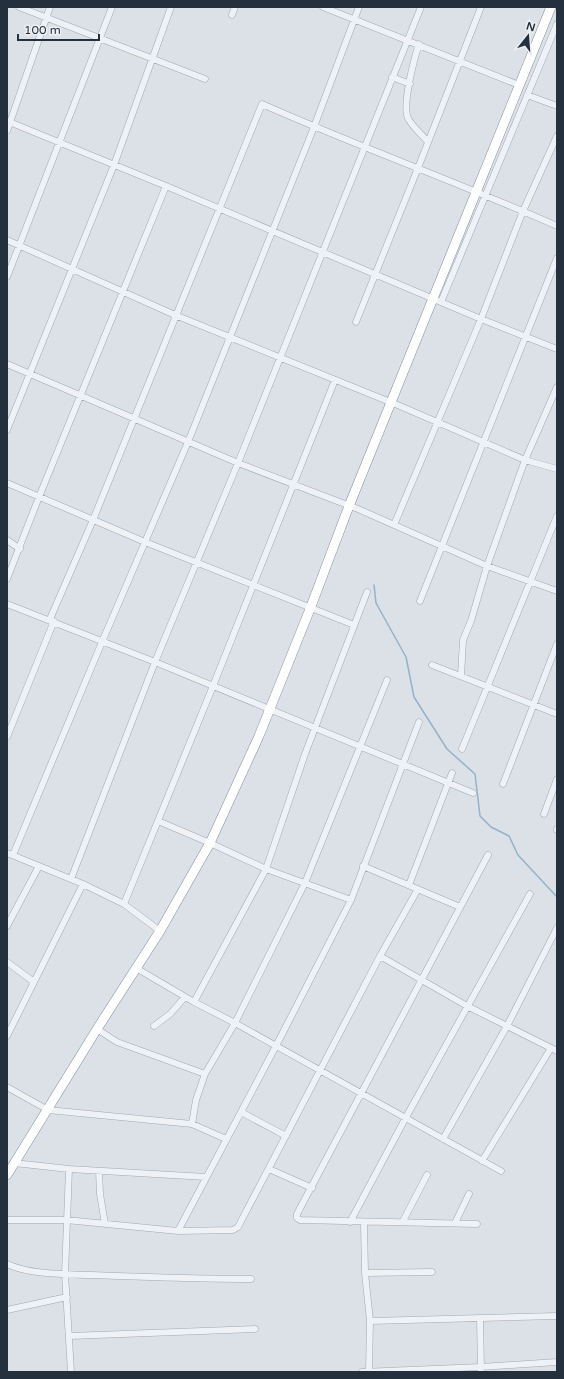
<svg xmlns="http://www.w3.org/2000/svg" width="564" height="1379" viewBox="0 0 564 1379" font-family="'Varela Round',sans-serif">
  <rect width="100%" height="100%" fill="#dbe1e7"/>
  <g fill="none" stroke-linecap="round" stroke-linejoin="round">
    <path stroke="#94b2ca" stroke-width="1.5" d="M374,585L376,603L406,657L414,697L447,749L475,774L480,816L491,827L509,836L518,855L557,897"/>
    <defs>
      <path id="minor" d="M19,7L205,79
        M323,7L519,85
        M232,15L235,7
        M419,44C414,59 402,105 408,118C412,127 422,134 428,142
        M392,77L410,84
        M527,95L557,106
        M7,121L166,186L481,319L557,349
        M7,131L50,7
        M7,240L175,315L400,406L525,460L557,469
        M7,277L112,7
        M441,302L557,24
        M356,322L418,168L481,7
        M7,364L238,463L358,509L487,566L557,591
        M7,430L114,165L171,7
        M7,483L145,542L354,625
        M394,525L481,319L523,211L557,136
        M7,540L20,549
        M7,579L39,497L166,186
        M420,601L557,258
        M7,604L155,662L473,793
        M50,619L93,520L262,104C359,147 460,183 557,226
        M432,665L557,714
        M461,676L463,640L471,621L487,566L525,460L557,387
        M7,737L54,621
        M462,749L557,516
        M503,784L557,644
        M544,814L557,779
        M158,821L210,843L266,869L351,900
        M557,829V830
        M7,853L83,884L124,904L160,931
        M13,855L102,642L188,442L314,127L359,7
        M363,866L460,907
        M71,879L155,662L238,463L421,7
        M409,885L452,773
        M124,904L213,686L335,380
        M7,926L39,866
        M380,956L467,1006L557,1051
        M7,962L34,982
        M136,968L194,1002L235,1023L501,1171
        M194,1002L266,869L305,754L367,592
        M154,1026L170,1014L185,997
        M97,1029L117,1042L205,1074
        M7,1036L83,884
        M7,1087L48,1110L192,1124L226,1139
        M241,1112L286,1136
        M192,1124L196,1100L205,1074L235,1023L305,883L387,680
        M443,1139L507,1026L557,928
        M482,1161L551,1048
        M14,1163L69,1169L206,1177
        M69,1169L65,1274L71,1372
        M269,1169L312,1188
        M99,1171L100,1194L105,1224
        M7,1220H66L178,1231L233,1230L238,1227L380,956L418,889
        M403,1221L427,1175
        M350,1222L405,1119L530,894
        M364,1222L365,1273L370,1321L369,1371
        M455,1223L469,1194
        M477,1224L300,1220L297,1218V1214L488,855
        M178,1231L276,1046L351,900L419,722
        M7,1264C30,1275 66,1274 92,1275C145,1277 198,1279 251,1279
        M365,1273L432,1272
        M7,1310L67,1297
        M480,1318L481,1372
        M370,1321L557,1316
        M70,1336L255,1329
        M362,1372L481,1367L557,1362"/>
      <path id="highway" d="M7,1175L97,1029L160,931L210,843L259,736L310,609L349,506L551,7"/>
    </defs>
    <use href="#minor" stroke="#a1a8b1" stroke-width="7"/>
    <use href="#highway" stroke="#828f9e" stroke-width="10"/>
    <use href="#minor" stroke="#eef1f5" stroke-width="6"/>
    <use href="#highway" stroke="#fff" stroke-width="9"/>
  </g>
  <rect width="564" height="1379" fill="none" stroke="#25303e" stroke-width="16"/>
  <g transform="translate(528 36) rotate(17)" stroke="#ebf0f5" stroke-width="3" paint-order="stroke">
  <path d="M0-3L7 15L0 10L-7 15Z" fill="#25303e"/>
  <text y="-6" font-size="11" font-weight="bold" text-anchor="middle" fill="#25303e">N</text>
  </g>
  <path d="M18 34v6h81v-6" fill="none" stroke="#25303e" stroke-width="2"/>
  <text x="24" y="34" font-size="12" fill="#25303e" stroke="#ebf0f5" stroke-width="3" paint-order="stroke">100 m</text>
</svg>
